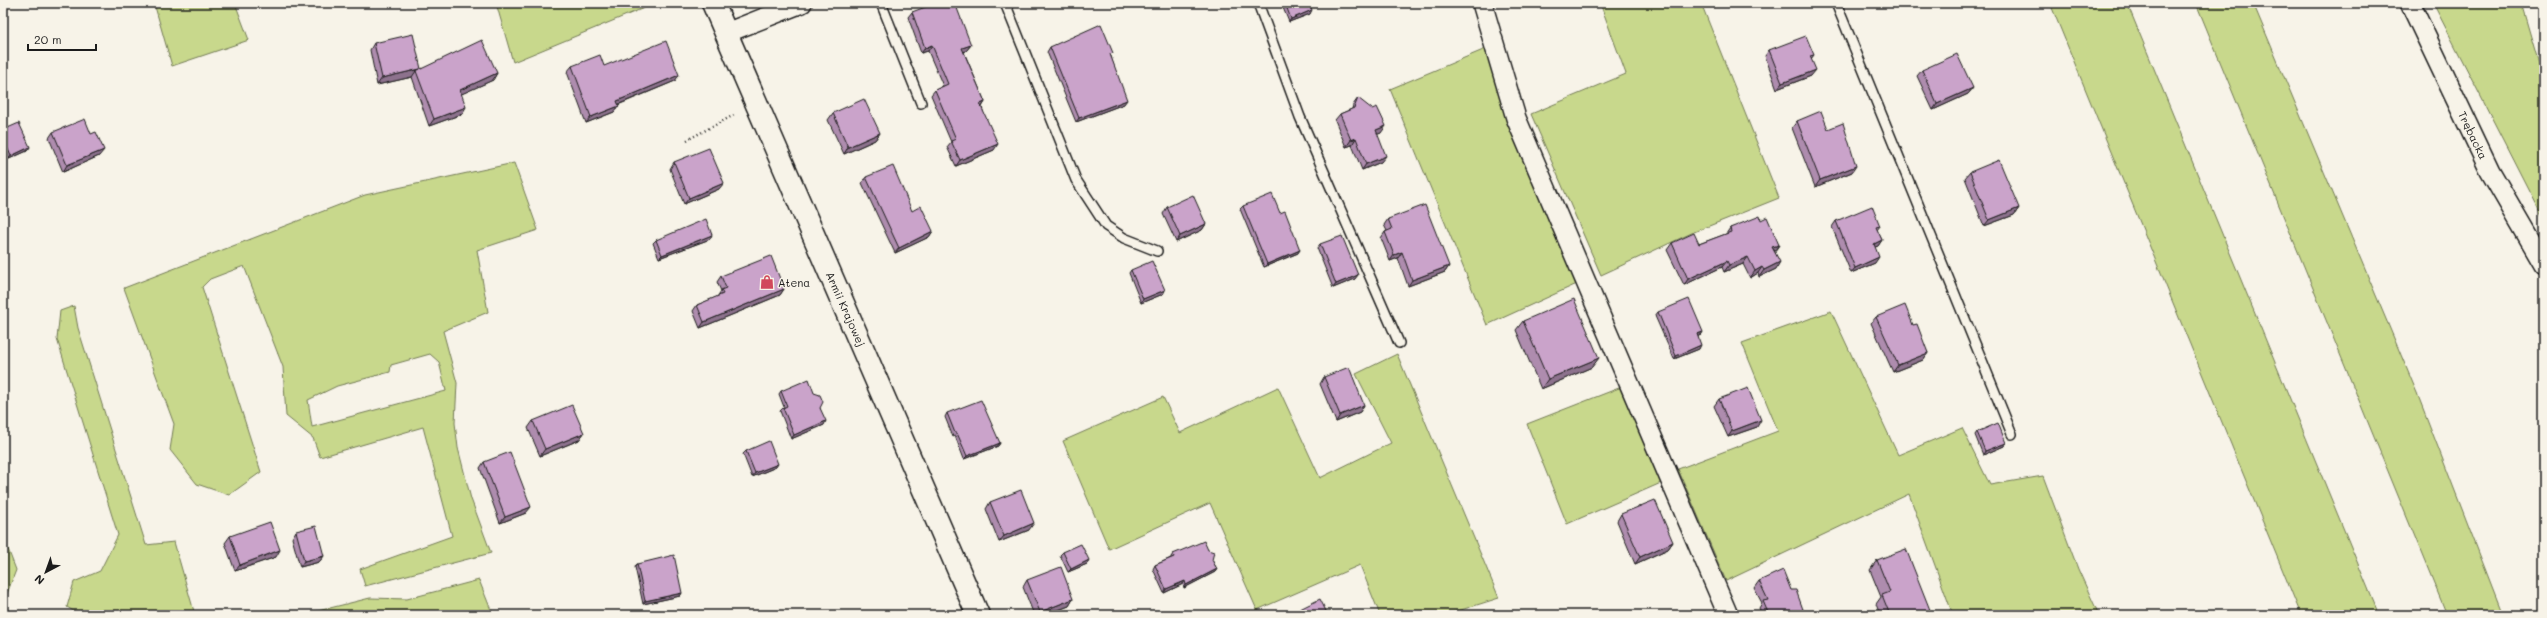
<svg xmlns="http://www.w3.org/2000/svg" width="2547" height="618" viewBox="0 0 2547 618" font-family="Mali,sans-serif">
  <rect width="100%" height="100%" fill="#f7f3e8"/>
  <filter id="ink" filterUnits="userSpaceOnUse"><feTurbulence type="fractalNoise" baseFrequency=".025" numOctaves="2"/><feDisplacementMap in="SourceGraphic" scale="8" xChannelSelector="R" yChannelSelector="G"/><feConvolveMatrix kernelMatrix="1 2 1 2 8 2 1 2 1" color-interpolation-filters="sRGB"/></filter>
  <g filter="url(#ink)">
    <path fill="#c8d88c" stroke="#727a54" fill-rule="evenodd" d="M154,3H235L249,40L172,66Z
      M496,3H656L513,62Z
      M1600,3H1701L1779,198L1694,232L1601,275L1531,114L1626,74Z
      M2050,3H2127L2379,615H2301Z
      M2196,3H2253L2417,393L2503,615H2447Z
      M2433,3H2521L2544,81V220Z
      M1488,48L1579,283L1487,325L1390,89Z
      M514,163L538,230L477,250L488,312L443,331L457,383L455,423L458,448L471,499L491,553L365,586L360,569L452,536L423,427L320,457L313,438L286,416L283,367L244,266L210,279L202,287L261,472L229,495L197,484L170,450L174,424L124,288L365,195ZM430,354L439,362L446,391L312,427L308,400L337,386L390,372L391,365Z
      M74,306L78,328L146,545L174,542L195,615H80L67,607L74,582L100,571L118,535L57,339L60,311Z
      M1831,311L1898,455L1962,428L1990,485L2043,476L2078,569L2099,615H1953L1909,494L1726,581L1678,469L1778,431L1742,343Z
      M1397,354L1499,598L1445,615H1380L1360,565L1257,610L1210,503L1109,549L1063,441L1163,397L1180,433L1278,387L1320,478L1391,443L1356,374Z
      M1624,386L1661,483L1567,524L1527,424Z
      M3,536L16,570L3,604Z
      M479,580L493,615H302L370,598L407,599Z"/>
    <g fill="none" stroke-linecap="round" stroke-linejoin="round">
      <defs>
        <path id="lane" d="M881,3L921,103
          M1005,3L1076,180L1106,226L1124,238L1157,251
          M1258,3L1300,117L1399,343
          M1836,3L2012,434"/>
        <path id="street" d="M1482,3L1516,118L1728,615
          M2410,3L2490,171L2544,264
          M726,33L802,3"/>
        <path id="secondary" d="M713,3L978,615"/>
      </defs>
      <use href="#lane" stroke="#1c1c1c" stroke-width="12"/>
      <use href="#street" stroke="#1c1c1c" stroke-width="22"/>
      <use href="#secondary" stroke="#1c1c1c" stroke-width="25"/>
      <path stroke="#1c1c1c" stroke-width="2.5" stroke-dasharray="1 3" stroke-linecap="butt" d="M687,140L736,114"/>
      <use href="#lane" stroke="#f7f3e8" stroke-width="9"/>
      <use href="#street" stroke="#f7f3e8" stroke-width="19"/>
      <use href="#secondary" stroke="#f7f3e8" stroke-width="22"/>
    </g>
    <path fill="#ae8cae" stroke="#1c1c1c" d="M1281,3H1309L1310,14L1289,22Z
      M1520,3H1533L1522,8Z
      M1535,3H1546L1537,7Z
      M912,12L971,45L966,51L964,52L985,102L982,107L994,150L956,166L947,147L951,142L931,95L935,90L943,86L928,51L921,53L908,17Z
      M374,43L421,69L497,73L493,80L461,94L462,114L429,126L412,77L377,85L370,50Z
      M1050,47L1111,56L1124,104L1076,122L1047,52Z
      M1769,50L1814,55L1811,59V76L1777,89L1765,56Z
      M572,66L675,81L618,105L614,112L586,123L567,72Z
      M1922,70L1973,88L1968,94L1933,110L1917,76Z
      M1358,98L1381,133L1377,134L1381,162L1362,170L1352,145L1346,147L1335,120L1340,114L1352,109L1353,105Z
      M833,113L880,133L875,140L844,154L828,120Z
      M1797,121L1828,129L1852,172L1815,187L1792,128Z
      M3,130L30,147L27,151L9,159L3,146Z
      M53,132L99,156L63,172L49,138Z
      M674,162L719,189L684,204L670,169Z
      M1970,172L2019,208L2014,215L1984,226L1965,178Z
      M866,177L912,211L933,231L929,237L895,253L862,183Z
      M1243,206L1280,213L1298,253L1264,267L1240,209Z
      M1167,207L1206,224L1202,230L1176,242L1163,214Z
      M1388,219L1449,266L1445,272L1408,286L1398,258L1390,261L1381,238L1385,232L1387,231L1384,225Z
      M1761,220L1779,245L1775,251L1776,269L1759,277L1758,273L1750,278L1743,264L1724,272L1722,267L1684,285L1667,250L1672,243L1699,244L1726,234L1730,228Z
      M1836,221L1880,226L1877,230L1882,240L1878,246L1875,247V263L1851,273L1832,227Z
      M710,239L659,258L653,243L656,240Z
      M1320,244L1355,279L1333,288L1317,248Z
      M1131,270L1165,290L1163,294L1141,303L1129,273Z
      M721,276L784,289L780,295L700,328L693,311L697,305L717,297L721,291L717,282Z
      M1658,312L1703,332L1701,335L1698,336L1699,349L1674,359L1655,316Z
      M1876,317L1913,325L1928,353L1923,360L1893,372L1871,323Z
      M1523,321L1592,367L1541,389L1516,330Z
      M1324,377L1364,405L1360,412L1336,422L1320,384Z
      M781,391L820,408L824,425L791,439L780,411L784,407L779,394Z
      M1719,399L1757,427L1728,437L1714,406Z
      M947,413L1000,443L998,446L964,459L955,436L953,437L945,417Z
      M533,421L584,433L579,440L540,456L528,428Z
      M1977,432L2004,446L1983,455L1975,435Z
      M746,451L776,467L752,477L743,454Z
      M484,462L526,513L500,523L480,468Z
      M990,502L1029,530L999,542L986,509Z
      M1621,514L1673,542L1668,549L1635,564L1617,521Z
      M296,531L324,556L319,562L300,567L292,538Z
      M230,536L276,557L235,571L225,543Z
      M1063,552L1087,564L1068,572L1060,555Z
      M1173,554L1212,560L1217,569L1215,572L1184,588L1183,584L1164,593L1153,569L1155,565L1171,558V557Z
      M1877,560L1932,615H1880L1876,604L1881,597L1870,570Z
      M637,564L682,593L680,596L643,604L635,567Z
      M1027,580L1073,599L1069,606L1045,615H1034L1023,587Z
      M1759,581L1791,590L1805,615H1762L1759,608L1762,603L1754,588Z"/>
    <path fill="#8d728d" stroke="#1c1c1c" d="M1527,3H1533L1522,8L1524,4Z
      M1540,3H1546L1537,7L1539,4Z
      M1312,10L1310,14L1289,22L1291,19Z
      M932,45L928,51L921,53L925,48Z
      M971,45L966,51L958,54L962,48Z
      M420,69L416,71L412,77L377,85L382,78Z
      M1816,70L1811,76L1777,89L1782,83Z
      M497,73L493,80L455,97L460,90Z
      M679,75L675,81L612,107L617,101Z
      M1973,88L1968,94L1933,110L1937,104Z
      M1127,100L1124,104L1076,122L1079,118Z
      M985,102L981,108L980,104Z
      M619,106L614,112L586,123L591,117Z
      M466,107L462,114L429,126L434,119Z
      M1386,126L1381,133L1371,137L1376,130Z
      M880,133L875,140L844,154L848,147Z
      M1356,138L1352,145L1346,147L1351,140Z
      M998,144L994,150L956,166L960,160Z
      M30,147L27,151L9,159L11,156Z
      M104,150L99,156L63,172L67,165Z
      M1386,156L1381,162L1362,170L1366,164Z
      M1856,166L1852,172L1815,187L1820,180Z
      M724,183L719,189L684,204L689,198Z
      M2019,208L2014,215L1984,226L1989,220Z
      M1206,224L1202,230L1176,242L1180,236Z
      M933,231L929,237L895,253L899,248Z
      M712,235L710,239L659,258L662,255Z
      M1882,240L1878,246L1870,249L1874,244Z
      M1779,245L1774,251L1772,247Z
      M1300,250L1298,253L1264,267L1267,264Z
      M1402,252L1398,258L1390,261L1394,255Z
      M1748,257L1743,264L1724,272L1729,265Z
      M1879,257L1875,263L1851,273L1855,268Z
      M1727,261L1722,267L1684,285L1688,279Z
      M1780,262L1776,269L1759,277L1764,270Z
      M1449,266L1445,272L1408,286L1412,280Z
      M1762,267L1758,273L1750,278L1755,271Z
      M1358,275L1355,279L1333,288L1336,284Z
      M784,289L780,295L700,328L704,322Z
      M1165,290L1163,294L1141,303L1143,299Z
      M1703,332L1701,335L1694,338L1697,334Z
      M1701,345L1699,349L1674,359L1676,356Z
      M1928,353L1923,360L1893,372L1898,365Z
      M1599,358L1592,367L1541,389L1548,379Z
      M1364,405L1360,412L1336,422L1340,415Z
      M1761,420L1757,427L1728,437L1732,431Z
      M826,421L824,425L791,439L794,435Z
      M584,433L579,440L540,456L545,449Z
      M1000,443L998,446L964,459L967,456Z
      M2006,443L2004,446L1983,455L1985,451Z
      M778,464L776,467L752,477L755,473Z
      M531,507L526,513L500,523L505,517Z
      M1034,523L1029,530L999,542L1004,536Z
      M1673,542L1668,549L1635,564L1640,557Z
      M280,550L276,557L235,571L240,565Z
      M324,556L319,562L300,567L304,561Z
      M1089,560L1087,564L1068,572L1071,569Z
      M1217,569L1215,572L1184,588L1186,585Z
      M1185,581L1183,584L1164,593L1166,589Z
      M682,593L680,596L643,604L645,601Z
      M1073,599L1069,606L1045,615H1038L1040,612Z"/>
    <path fill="#caa3ca" stroke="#1c1c1c" d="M936,3H955L971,45L962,48L985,102L980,104L998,144L960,160L951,141L956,139L935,90L948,84L932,45L925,48L912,12Z
      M1285,3H1309L1312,10L1291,19Z
      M1101,24L1113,53L1110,54L1127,100L1079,118L1050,47Z
      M413,34L421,69L482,40L497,73L460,90L466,107L434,119L416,71L420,69L382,78L374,43Z
      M1806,36L1814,55L1810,56L1816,70L1782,83L1769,50Z
      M666,41L679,75L617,101L619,106L591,117L572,66L600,55L604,66Z
      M1957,54L1973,88L1937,104L1922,70Z
      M1358,98L1372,109L1377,107L1386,126L1376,130L1386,156L1366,164L1356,138L1351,140L1340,114L1354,108Z
      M864,99L880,133L848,147L833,113Z
      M1821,111L1828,129L1843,123L1856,166L1820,180L1797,121Z
      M85,119L91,134L96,132L104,150L67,165L53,132Z
      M19,123L30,147L11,156L3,138V130Z
      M709,148L724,183L689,198L674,162Z
      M1999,160L2019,208L1989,220L1970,172Z
      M893,166L912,211L921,206L933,231L899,248L866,177Z
      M1272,194L1280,213L1285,211L1300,250L1267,264L1243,206Z
      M1193,195L1206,224L1180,236L1167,207Z
      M1425,205L1449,266L1412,280L1402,252L1394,255L1385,232L1392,229L1388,219Z
      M1872,206L1880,226L1876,227L1882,240L1874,244L1879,257L1855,268L1836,221Z
      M1760,216L1761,220L1767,217L1779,245L1772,247L1780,262L1764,270L1762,267L1755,271L1748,257L1729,265L1727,261L1688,279L1672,243L1694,233L1699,244L1731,232L1730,228Z
      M706,219L712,235L662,255L656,240Z
      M1342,236L1358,275L1336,284L1320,244Z
      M771,256L784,289L704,322L697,305L723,294L721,290L726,288L721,276Z
      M1152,261L1165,290L1143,299L1131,270Z
      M1574,299L1599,358L1548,379L1523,321Z
      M1689,299L1703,332L1697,334L1701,345L1676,356L1658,312Z
      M1905,305L1913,325L1917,324L1928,353L1898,365L1876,317Z
      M1349,367L1364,405L1340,415L1324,377Z
      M809,379L814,393L820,395L823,402L820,408L826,421L794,435L783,408L787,406L781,391Z
      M1748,388L1761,420L1732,431L1719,399Z
      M981,400L1000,443L967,456L957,433H955L947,413Z
      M572,405L584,433L545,449L533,421Z
      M1998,423L2006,443L1985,451L1977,432Z
      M769,441L778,464L755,473L746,451Z
      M510,452L531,507L505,517L484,462Z
      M1021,490L1034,523L1004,536L990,502Z
      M1655,500L1673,542L1640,557L1621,514Z
      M270,522L280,550L240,565L230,536Z
      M316,526L324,556L304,561L296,531Z
      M1204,541L1208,550L1214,552L1212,560L1217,569L1186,585L1185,581L1166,589L1155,565L1174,557L1173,554Z
      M1081,544L1089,560L1071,569L1063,552Z
      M1906,549L1932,615H1890L1882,595L1890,592L1877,560Z
      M674,555L682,593L645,601L637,564Z
      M1061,567L1073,599L1040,612L1027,580Z
      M1783,570L1791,590H1796L1805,615H1769L1763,601L1768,600L1759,581Z
      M1320,599L1328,615H1288Z"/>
  </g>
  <defs>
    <symbol id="shop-bare" viewBox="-9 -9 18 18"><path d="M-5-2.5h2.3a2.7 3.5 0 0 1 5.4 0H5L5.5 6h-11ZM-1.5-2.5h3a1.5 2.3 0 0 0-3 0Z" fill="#d1495b" stroke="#f7f3e8" stroke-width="2.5" paint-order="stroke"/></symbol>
  </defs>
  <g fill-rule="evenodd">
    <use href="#shop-bare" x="757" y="272" width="20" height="20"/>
  </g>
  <g text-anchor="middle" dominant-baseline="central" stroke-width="3" stroke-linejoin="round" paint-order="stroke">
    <g font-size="11" fill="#1c1c1c" stroke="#f7f3e8">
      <text transform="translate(2473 135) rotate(64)">Trębacka</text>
      <text transform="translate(846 309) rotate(66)">Armii Krajowej</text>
    </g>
    <g font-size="11" fill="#1c1c1c" stroke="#f7f3e8" text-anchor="start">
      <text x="778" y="282">Atena</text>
    </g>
  </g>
  <rect width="2547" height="618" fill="none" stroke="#f7f3e8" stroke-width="16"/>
  <rect x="8" y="8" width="2531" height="602" fill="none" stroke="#1c1c1c" stroke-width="1.5" filter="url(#ink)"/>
  <g transform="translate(46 572) rotate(221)" stroke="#f7f3e8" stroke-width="3" paint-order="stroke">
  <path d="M0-3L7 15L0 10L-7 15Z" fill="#1c1c1c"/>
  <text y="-6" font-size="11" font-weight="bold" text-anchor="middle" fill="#1c1c1c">N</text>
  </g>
  <path d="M28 44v6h68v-6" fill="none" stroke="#1c1c1c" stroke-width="2"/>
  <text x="34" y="44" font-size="12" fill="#1c1c1c" stroke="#f7f3e8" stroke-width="3" paint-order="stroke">20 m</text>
</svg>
